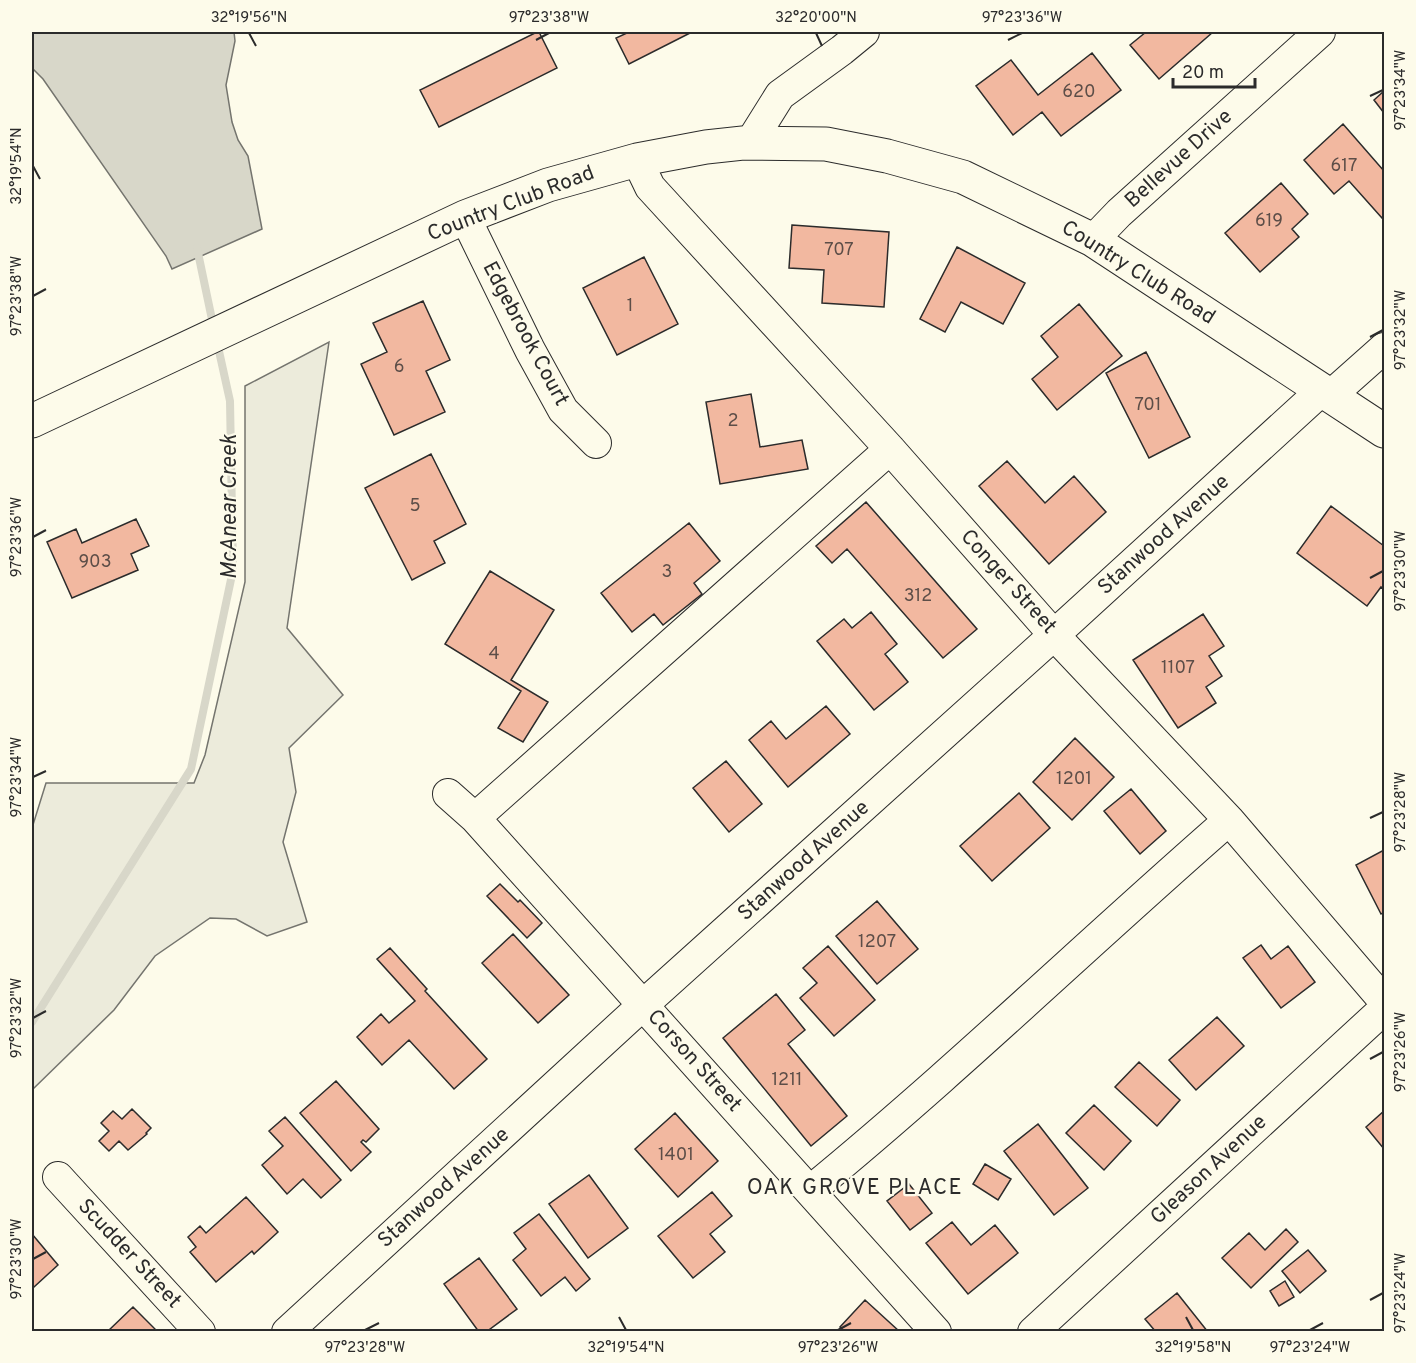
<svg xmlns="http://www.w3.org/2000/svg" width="1416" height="1363" viewBox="0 0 1416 1363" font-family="Overpass,sans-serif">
  <rect width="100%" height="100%" fill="#fdfbea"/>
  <path fill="#ecebdb" stroke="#74746e" stroke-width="1.5" d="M329,342L287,628L343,695L289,748L296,792L283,842L307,922L267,936L236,919L210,918L155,956L114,1010L32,1090V828L46,783H194L205,755L245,582V386Z"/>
  <path fill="#d8d7c9" stroke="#74746e" stroke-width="1.5" d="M32,32H234L235,41L226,85L232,122L238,140L248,156L262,229L172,269L166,256L43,79L32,68Z"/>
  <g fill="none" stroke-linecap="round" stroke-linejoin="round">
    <path stroke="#d8d7c9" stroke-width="8" d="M197,248L214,329
      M32,1022L191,769L233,570L230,401L217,342"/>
  </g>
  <path fill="#f2b8a0" stroke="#2b2b2b" stroke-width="1.5" d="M537,32H539L557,68L439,127L420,90Z
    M629,32H692L629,64L616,38Z
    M1146,32H1213L1159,79L1130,45Z
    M1092,53L1121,90L1061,136L1042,112L1013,135L976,86L1011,60L1038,95Z
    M1384,91V113L1374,100Z
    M1343,124L1384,171V215L1382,218L1349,181L1334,194L1304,160Z
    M1281,183L1308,214L1292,229L1299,237L1260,272L1225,233Z
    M792,225L889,232L884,307L822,303L824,270L789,268Z
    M957,247L1025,283L1003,324L961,302L945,332L920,319Z
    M644,257L678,324L617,355L583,288Z
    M423,301L450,360L426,371L445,412L394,435L361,364L387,352L373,323Z
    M1079,304L1122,356L1057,410L1032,379L1058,357L1041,336Z
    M1146,352L1190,437L1149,458L1106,373Z
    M751,394L760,447L802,440L808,469L720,484L706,402Z
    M431,454L466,524L434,541L445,563L412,580L365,488Z
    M1007,461L1045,503L1074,476L1106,512L1049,564L979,486Z
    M866,502L977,629L943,658L847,549L832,563L816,546Z
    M1331,506L1384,546V590L1381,587L1367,606L1297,553Z
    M136,519L149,546L131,554L138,570L72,598L47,542L76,529L82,543Z
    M689,523L720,561L694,583L702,594L663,625L654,614L632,632L601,593Z
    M490,571L554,610L511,680L548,702L523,742L498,728L521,691L445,644Z
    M871,612L897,644L885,654L908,682L874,710L817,641L844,619L852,628Z
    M1203,614L1224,646L1209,656L1222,676L1206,687L1216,703L1178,728L1133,660Z
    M826,706L850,734L788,787L749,740L771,721L786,739Z
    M1075,738L1114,777L1072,820L1033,782Z
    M726,761L762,804L729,832L693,788Z
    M1131,789L1166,831L1140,854L1104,811Z
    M1019,793L1050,828L992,881L960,846Z
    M1384,850V912L1381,914L1356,865Z
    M500,884L518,902L520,900L542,923L527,938L487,896Z
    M877,901L918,949L877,984L836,936Z
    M513,934L569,995L538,1023L482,963Z
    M1261,945L1271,959L1288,946L1315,982L1281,1008L1243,958Z
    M828,946L875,1000L834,1036L800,998L817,983L803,968Z
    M390,948L427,989L425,991L487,1059L454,1089L409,1040L382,1065L357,1037L381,1014L389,1023L415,1001L377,959Z
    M776,994L805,1030L788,1044L847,1116L811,1146L723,1038Z
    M1217,1017L1244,1046L1196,1090L1169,1060Z
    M1139,1062L1180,1100L1157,1126L1115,1087Z
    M336,1081L379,1129L366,1142L363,1140L361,1142L371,1152L351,1171L300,1113Z
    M1094,1105L1131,1141L1104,1170L1066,1133Z
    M132,1109L151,1128L146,1133L147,1134L128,1150L119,1141L109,1151L99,1141L109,1131L101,1123L113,1111L122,1119Z
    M1384,1111V1149L1366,1127Z
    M675,1113L718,1161L678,1197L635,1149Z
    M285,1117L341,1180L321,1198L303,1179L287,1194L262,1165L283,1146L269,1131Z
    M1038,1124L1088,1188L1054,1215L1004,1151Z
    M985,1164L1011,1179L998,1200L973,1184Z
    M589,1175L628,1228L588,1258L549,1204Z
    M909,1184L932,1213L910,1230L887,1201Z
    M712,1192L732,1216L710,1234L725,1252L693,1278L658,1236Z
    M246,1197L278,1232L254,1254L252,1251L216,1282L190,1252L196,1247L188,1237L200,1226L206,1233Z
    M539,1214L590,1279L576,1291L565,1277L541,1296L513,1260L526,1249L514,1233Z
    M952,1222L971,1245L995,1225L1018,1253L968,1294L926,1243Z
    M1286,1229L1298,1242L1251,1288L1222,1258L1249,1233L1265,1250Z
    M32,1234L58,1265L34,1287L32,1285Z
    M1308,1250L1326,1271L1300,1293L1282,1271Z
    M479,1258L517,1309L486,1332H479L444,1284Z
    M1285,1281L1294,1297L1279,1306L1270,1291Z
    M1177,1293L1208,1332H1156L1145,1319Z
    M865,1300L900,1332H845L840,1327Z
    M133,1307L155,1329L153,1332H107Z"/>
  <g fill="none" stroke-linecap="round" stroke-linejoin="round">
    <defs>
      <path id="minor" d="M750,143L780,95L842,50L864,32
        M637,160L650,187L890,449L1054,635L1229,820L1384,1001
        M465,217L530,350L563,410L596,443
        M1093,240L1119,213L1320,32
        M1330,396L1384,348
        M448,794L475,818L936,1332
        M475,818L890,449
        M58,1177L200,1332
        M811,1190C955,1072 1089,942 1229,820
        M287,1332L643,1005L1054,635L1321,391
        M1033,1332L1384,1009"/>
      <path id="major" d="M32,421L465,217L548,185L637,160L706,147L743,143L826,144L887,156L963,177L1093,240L1384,431"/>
    </defs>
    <use href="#minor" stroke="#2b2b2b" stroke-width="32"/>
    <use href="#major" stroke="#2b2b2b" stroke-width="35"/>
    <use href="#minor" stroke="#fdfbea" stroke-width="30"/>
    <use href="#major" stroke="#fdfbea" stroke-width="33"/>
  </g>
  <path fill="none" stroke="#2b2b2b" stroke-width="2" d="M249,33L256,46M816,33L822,46M536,40L549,33M1008,40L1022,33M1370,96L1383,90M33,166L40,179M33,296L46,289M1370,337L1383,330M33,537L46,530M1370,578L1383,571M33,777L46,771M1370,818L1383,812M33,1018L46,1011M1370,1059L1383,1052M33,1259L46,1252M1370,1300L1383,1293M619,1317L626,1330M1186,1317L1193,1330M365,1330L379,1323M838,1330L851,1323M1310,1330L1323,1323"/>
  <g text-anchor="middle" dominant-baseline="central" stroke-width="4.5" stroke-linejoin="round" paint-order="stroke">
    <g font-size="18" fill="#5d4e48">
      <text x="1079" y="92">620</text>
      <text x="1344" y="166">617</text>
      <text x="1269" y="221">619</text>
      <text x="839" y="250">707</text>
      <text x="630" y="306">1</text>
      <text x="399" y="367">6</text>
      <text x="1148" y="405">701</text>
      <text x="733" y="421">2</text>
      <text x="415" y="506">5</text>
      <text x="95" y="562">903</text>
      <text x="667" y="572">3</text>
      <text x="918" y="596">312</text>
      <text x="494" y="654">4</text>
      <text x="1178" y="668">1107</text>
      <text x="1074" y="779">1201</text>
      <text x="877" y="942">1207</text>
      <text x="787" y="1080">1211</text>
      <text x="676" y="1155">1401</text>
    </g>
    <g font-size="21" fill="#2b2b2b" stroke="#fdfbea">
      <text transform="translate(1179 159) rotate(-42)">Bellevue Drive</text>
      <text transform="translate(511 204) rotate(-21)">Country Club Road</text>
      <text transform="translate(1138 273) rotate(32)">Country Club Road</text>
      <text transform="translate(525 334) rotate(62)">Edgebrook Court</text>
      <text transform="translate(1164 535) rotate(-42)">Stanwood Avenue</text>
      <text transform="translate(1008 582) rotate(48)">Conger Street</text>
      <text transform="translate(804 861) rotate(-42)">Stanwood Avenue</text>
      <text transform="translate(694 1061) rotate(48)">Corson Street</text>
      <text transform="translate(1209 1170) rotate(-43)">Gleason Avenue</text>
      <text transform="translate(444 1188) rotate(-42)">Stanwood Avenue</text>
      <text transform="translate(129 1254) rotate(47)">Scudder Street</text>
    </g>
    <g font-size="22" font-style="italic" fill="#2b2b2b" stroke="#fdfbea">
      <text transform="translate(230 507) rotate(-90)">McAnear Creek</text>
    </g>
    <g font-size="22" letter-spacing="1.5" fill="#2b2b2b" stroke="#fdfbea">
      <text x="855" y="1188">OAK GROVE PLACE</text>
    </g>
  </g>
  <rect width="1416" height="1363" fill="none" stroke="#fdfbea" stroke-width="66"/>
  <path d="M1173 78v9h82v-9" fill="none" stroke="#2b2b2b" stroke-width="3"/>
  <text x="1182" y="78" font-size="18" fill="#2b2b2b" stroke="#fdfbea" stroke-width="4.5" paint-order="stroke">20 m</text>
  <rect x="33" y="33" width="1350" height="1297" fill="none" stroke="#2b2b2b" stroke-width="2"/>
  <g font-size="15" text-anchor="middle" fill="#2b2b2b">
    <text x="249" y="22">32°19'56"N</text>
    <text x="549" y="22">97°23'38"W</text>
    <text x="816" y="22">32°20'00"N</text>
    <text x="1022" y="22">97°23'36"W</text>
    <text transform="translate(1400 90) rotate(-90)" y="5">97°23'34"W</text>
    <text transform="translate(16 166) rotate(-90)" y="5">32°19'54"N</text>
    <text transform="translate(16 296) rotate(-90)" y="5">97°23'38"W</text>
    <text transform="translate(1400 330) rotate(-90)" y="5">97°23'32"W</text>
    <text transform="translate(16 537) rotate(-90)" y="5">97°23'36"W</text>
    <text transform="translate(1400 571) rotate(-90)" y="5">97°23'30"W</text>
    <text transform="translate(16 777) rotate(-90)" y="5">97°23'34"W</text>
    <text transform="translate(1400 812) rotate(-90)" y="5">97°23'28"W</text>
    <text transform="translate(16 1018) rotate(-90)" y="5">97°23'32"W</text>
    <text transform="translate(1400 1052) rotate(-90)" y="5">97°23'26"W</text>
    <text transform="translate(16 1259) rotate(-90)" y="5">97°23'30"W</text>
    <text transform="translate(1400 1293) rotate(-90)" y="5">97°23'24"W</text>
    <text x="365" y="1352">97°23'28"W</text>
    <text x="626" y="1352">32°19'54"N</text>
    <text x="838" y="1352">97°23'26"W</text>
    <text x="1193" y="1352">32°19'58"N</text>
    <text x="1310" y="1352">97°23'24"W</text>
  </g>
</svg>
